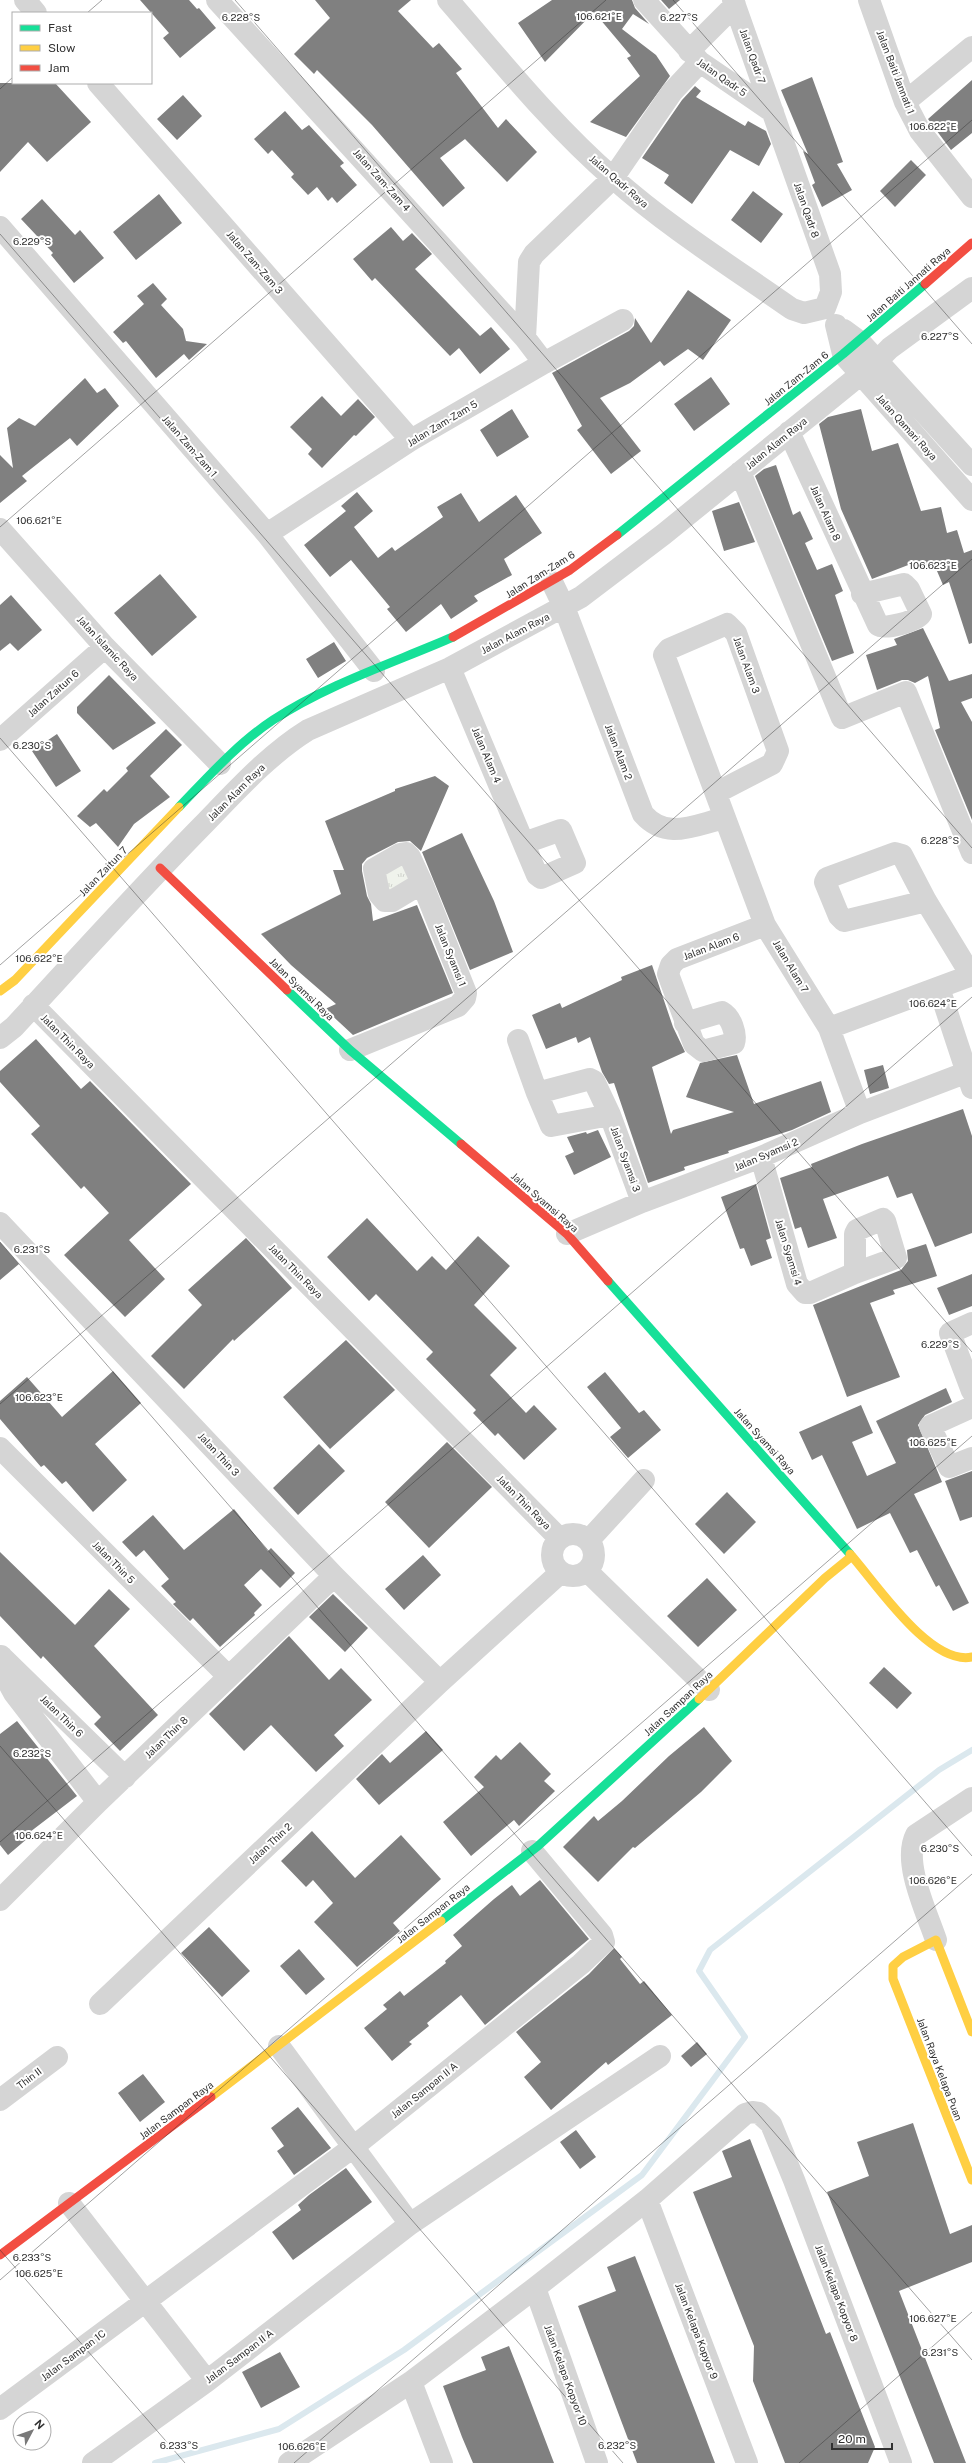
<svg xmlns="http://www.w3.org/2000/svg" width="972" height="2463" viewBox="0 0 972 2463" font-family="'Public Sans',sans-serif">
  <defs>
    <pattern id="park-tufts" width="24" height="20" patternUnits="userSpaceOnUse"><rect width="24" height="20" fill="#f0f3ec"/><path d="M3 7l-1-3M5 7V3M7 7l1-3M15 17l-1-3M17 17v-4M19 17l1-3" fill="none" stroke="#ced1cb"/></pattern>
  </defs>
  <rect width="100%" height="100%" fill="#fff"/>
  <path fill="url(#park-tufts)" d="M406,853L417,880L385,901L374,869Z"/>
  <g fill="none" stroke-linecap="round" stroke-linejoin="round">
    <path stroke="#dbe8ee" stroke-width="6" d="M155,2463L279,2429L404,2350L642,2175L745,2037L699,1971L710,1950L939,1770L972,1750"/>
  </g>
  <path fill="#808080" d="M140,0H189L197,9L199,8L216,28L180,58L163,38L169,33Z
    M315,0H411L398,11L433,48L439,43L462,69L456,73L498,128L506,119L537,152L507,182L465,139L440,158L465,188L443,207L372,125L317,70L314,74L294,54L330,18Z
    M552,0H632L635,8L649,24L633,14L622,29L656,55L670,76L626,137L590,122L640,76L627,58L631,56L594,12L545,62L518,23Z
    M661,0H680L669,9Z
    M812,77L843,162L837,164L852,190L822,207L812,185L815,183L803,151L808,154L781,90Z
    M972,80V133L951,150L928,119Z
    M0,83H55L91,122L47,162L28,142L0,172Z
    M695,86L701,91L696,97L745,126L748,121L766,131L771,144L759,166L730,150L692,204L664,183L669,175L642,158L682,100Z
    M183,95L202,116L177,140L157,119Z
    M285,111L302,130L309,125L344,163L340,166L357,185L337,203L332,197L328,201L317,187L308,195L291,177L294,174L272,150L268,154L254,139Z
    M911,160L926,175L895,207L880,191Z
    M753,191L783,214L761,243L731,220Z
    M159,194L182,223L136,260L113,232Z
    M42,199L75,235L80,230L104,258L74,283L51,255L53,253L21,219Z
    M391,227L403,241L412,233L432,254L415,269L480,336L491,327L510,349L480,374L459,348L450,356L375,278L372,281L353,259Z
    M153,283L167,299L161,305L183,329L186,341L207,344L189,360L184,354L156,378L126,341L123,343L113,332L144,304L137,296Z
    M688,290L731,320L703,360L688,349L664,366L660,361L630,383L600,398L641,451L611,474L577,430L582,426L552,373L629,331L634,326L635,318L651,343Z
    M711,377L730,404L694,431L674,404Z
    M85,378L97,393L105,388L119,406L77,446L70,438L22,476L27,481L0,503V455L13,468L7,428L19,418L35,426Z
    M322,396L341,416L358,399L375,417L356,436L354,435L322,468L308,454L312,449L290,427Z
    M512,409L529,437L497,457L480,430Z
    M861,409L872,451L898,443L921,511L941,507L947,533L957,530L964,553L972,550V643L969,644L949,582L943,585L934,564L919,570L916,562L872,579L841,509L819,424L828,417Z
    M776,465L793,515L800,511L813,539L805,543L817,570L832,564L843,591L835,595L854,653L832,661L755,476L764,469Z
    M357,492L373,511L354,527L378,558L392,547L395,551L443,517L437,507L461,493L479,522L516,495L542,533L504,559L512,575L474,596L478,601L451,619L441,604L406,632L387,609L390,607L351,560L330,577L304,545L346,511L341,506Z
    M739,502L755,542L724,551L712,511Z
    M160,574L197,617L152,656L114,613Z
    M11,595L42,630L18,651L10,643L0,651V605Z
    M923,628L949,681L972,674V698L961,702L972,722V820L935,730L940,728L928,676L915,683L908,680H902L877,690L866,655L897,645L894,639Z
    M334,642L346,661L318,678L306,659Z
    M109,675L156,723L113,750L77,713V707Z
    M166,729L182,745L150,776L170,797L134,824L118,847L96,823L90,827L77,816L104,789L107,792L128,771L126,768Z
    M57,734L81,771L56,787L32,751Z
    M435,776L449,786L421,851L410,841L398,842L367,858L362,864V871L367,896L371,904L373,921L417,905L453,993L353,1035L325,1009L336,1004L291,965L261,934L341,894L333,870H344L325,821L395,791V789Z
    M462,833L494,901L513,952L470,970L422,852Z
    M652,965L673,1027L685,1052L652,1067L671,1134L673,1130L734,1112L686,1097L700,1063L737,1055L754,1104L821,1081L831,1112L792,1130L728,1151L729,1153L684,1167L685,1170L648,1183L614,1083L609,1084L602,1072L590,1037L578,1043L576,1037L546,1049L532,1015L560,1003L562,1008L622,980L621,977Z
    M36,1039L81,1089L90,1081L191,1184L129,1240L165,1279L125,1317L64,1255L109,1213L84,1186L81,1189L31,1134L40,1126L0,1082V1071Z
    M883,1065L889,1088L870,1094L864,1070Z
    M963,1109L972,1136V1233L935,1247L912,1193L897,1198L888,1176L823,1199L837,1238L808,1248L801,1227L795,1229L780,1178L812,1167L811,1164L862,1144Z
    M598,1130L611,1157L574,1175L565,1156L574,1152L567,1137L586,1132L587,1134Z
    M756,1184L771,1238L766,1240L772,1258L751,1266L744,1248L740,1249L721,1197Z
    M367,1218L417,1271L432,1256L446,1270L478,1236L510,1266L474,1305L517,1348L490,1375L526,1413L534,1405L557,1429L524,1460L498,1433L495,1436L473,1413L476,1410L426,1359L433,1352L376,1294L369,1301L327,1257Z
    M246,1238L292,1288L234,1341L233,1339L184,1389L151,1356L202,1305L188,1290Z
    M0,1242L19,1264L0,1280Z
    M926,1244L937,1276L893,1290L895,1294L870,1303L900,1377L847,1397L813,1305L901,1270L908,1261L907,1250Z
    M972,1274V1306L949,1315L937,1288Z
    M346,1340L395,1390L330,1449L283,1397Z
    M113,1371L141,1403L95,1444L127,1480L93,1512L66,1481L62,1484L44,1465L41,1467L0,1419V1401L27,1377L62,1417Z
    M605,1372L639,1413L644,1410L661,1430L628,1458L610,1437L621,1428L587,1387Z
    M946,1388L952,1402L925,1415L918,1425L942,1482L914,1494L969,1603L953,1611L939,1585L936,1587L917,1550L910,1553L890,1513L857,1529L822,1455L812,1460L799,1432L861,1405L873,1433L852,1442L867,1476L896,1463L876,1421Z
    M447,1442L492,1487L429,1548L385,1502Z
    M319,1444L345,1471L298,1515L273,1488Z
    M972,1471V1517L960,1521L945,1481Z
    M727,1492L756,1522L724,1554L695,1524Z
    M234,1509L268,1551L271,1548L295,1573L280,1588L261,1569L244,1585L262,1605L254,1613L255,1615L220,1647L193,1618L190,1621L173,1604L176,1602L161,1586L169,1579L144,1550L136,1557L122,1542L153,1515L184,1550Z
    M0,1552L75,1625L109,1589L130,1609L94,1646L158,1715L120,1751L94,1724L101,1717L43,1656L41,1659L0,1616Z
    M423,1555L441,1575L404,1610L385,1589Z
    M707,1578L737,1610L698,1647L667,1616Z
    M333,1594L368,1628L345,1652L309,1617Z
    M289,1636L329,1680L341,1668L372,1700L334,1735L344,1746L316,1772L271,1725L244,1751L209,1714Z
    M884,1667L912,1693L897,1709L869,1683Z
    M17,1721L77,1796L26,1835L28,1838L8,1855L0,1845V1734Z
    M704,1727L732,1761L701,1792L635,1848L633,1847L598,1882L563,1847L594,1816L598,1821L622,1801L669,1756Z
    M426,1731L443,1750L379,1805L356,1779L382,1754L390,1763Z
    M520,1742L551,1774L544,1781L555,1791L519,1826L514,1820L471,1856L443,1822L484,1787L474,1777L496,1755L501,1760Z
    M312,1831L355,1878L401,1835L441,1879L393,1923L400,1931L357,1967L314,1922L333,1903L313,1880L306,1887L281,1861Z
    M540,1880L589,1939L485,2025L461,1995L427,2023L429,2026L409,2042L412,2044L392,2061L364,2028L387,2009L383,2005L400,1991L404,1996L446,1963L445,1961L462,1946L453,1935L494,1899L512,1885L520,1896Z
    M209,1927L250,1971L222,1997L181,1953Z
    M614,1948L622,1957L620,1959L640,1984L644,1981L672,2015L608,2065L606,2062L551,2110L524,2077L541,2062L516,2032L589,1974Z
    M299,1949L325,1979L306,1995L280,1966Z
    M697,2042L707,2054L691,2067L681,2056Z
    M143,2074L165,2102L140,2122L118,2093Z
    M298,2107L331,2148L294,2175L277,2151L284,2146L271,2128Z
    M913,2123L950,2234L972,2225V2262L899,2291L966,2463H934L827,2192L869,2176L857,2142Z
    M576,2130L596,2157L580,2169L560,2142Z
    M750,2139L826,2334L830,2332L875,2447L868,2463H785L753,2381L754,2346L693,2192L732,2177L722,2151Z
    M346,2168L372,2202L293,2260L272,2232L301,2210L298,2205L309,2195Z
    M635,2256L696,2413L715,2463H637L578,2306L616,2291L607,2267Z
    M509,2346L522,2379L554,2463H473L462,2437L443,2386L486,2370L481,2357Z
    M280,2352L300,2387L261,2408L242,2372Z"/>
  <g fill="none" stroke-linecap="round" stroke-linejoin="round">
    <path stroke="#d5d5d5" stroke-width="22" d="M25,0L36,13
      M217,0L525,338L544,363
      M448,0C501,61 552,125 613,178C668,227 732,267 792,309L804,313L825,308
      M644,0L700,62L773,112
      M733,0L830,274L831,292L825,308
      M869,0L905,102L920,131L972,197
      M689,51L735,5
      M98,83L411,440
      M905,102L972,47
      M0,227L267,534L374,671
      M836,325L843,354L972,500
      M844,330L859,341L972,465
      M525,338L529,262L534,254L613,178L672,92L700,62
      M876,362L890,348L972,288
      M789,432L878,625C885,630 917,621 921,614L909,589L904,584L862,594
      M740,472L842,718L906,692L972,853
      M0,529L105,647L220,764
      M267,534L411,440L544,363L623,320
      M552,582L564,607L643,814C667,841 694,825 725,818
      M450,668L537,875L541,878L575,863L561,830L524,843
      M0,740L105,647
      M716,793L772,764L778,751L736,633L727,624L669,649L664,655L765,925L829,1028L860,1113
      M926,901L844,921L839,916L825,882L827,878L895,853L902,855L926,901L971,975
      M939,988L972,1088
      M33,1005L559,1538
      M685,1023L722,1012C731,1017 737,1034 734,1043L703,1051L694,1044L668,974L671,965L677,959L765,925
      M829,1028L972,975
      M0,1038L14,1027C77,959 138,891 203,825C236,791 268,755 308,730L450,668L581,597L664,534L860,375
      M518,1040L537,1093
      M350,1050L458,1006L465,998L466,993L422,883L410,857L406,853L400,854L374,869L379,894L385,901H392L422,883
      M610,1115L551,1126L537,1093L590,1079L594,1081L610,1115L642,1202
      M761,1157L797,1284L805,1293H810L855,1273L896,1258L885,1221L883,1219L857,1230L855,1234V1273
      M0,1223L334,1576L440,1682
      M567,1234L642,1202L761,1157L860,1113L965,1073
      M972,1323L950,1333L972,1391
      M972,1407L930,1426L949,1467L972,1458
      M0,1448L228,1676
      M552 1555a21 21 0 1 1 42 0a21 21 0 1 1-42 0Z
      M589,1540L644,1480
      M587,1571L709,1690
      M1,1656L125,1777
      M2,1657L8,1682L14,1693L98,1802
      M0,1900L98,1802L334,1576
      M936,1940C927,1913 902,1862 916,1835L972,1798
      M100,2004L440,1682L560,1573
      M279,2046L410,2224
      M0,2100L57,2057
      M647,2200L747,2463
      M69,2203L207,2381
      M535,2288L597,2463
      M411,2382L442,2463
      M0,2409L352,2148L581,1964L604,1942L602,1935L532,1851
      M93,2463L207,2381L410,2224L660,2056
      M289,2463L411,2382L535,2288L647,2200L745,2114L752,2112L759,2113L771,2124L794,2180L901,2463"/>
    <path stroke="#16e098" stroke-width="9" d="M617,535L843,354L925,284
      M179,807C208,777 238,743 273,720C328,684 393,663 453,637
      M287,990L350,1050L461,1144
      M608,1281L850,1554
      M441,1921L538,1846L699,1699"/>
    <path stroke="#ffcf43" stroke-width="9" d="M0,991L15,980L179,807
      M850,1554C876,1583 930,1666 972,1657
      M699,1699L825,1578L852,1556
      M972,2032L936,1940L903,1957L893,1966V1979L972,2180
      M211,2097L441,1921"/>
    <path stroke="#f24e42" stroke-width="9" d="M925,284L972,243
      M453,637L570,570L617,535
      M160,868L287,990
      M461,1144L567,1234L608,1281
      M0,2255L211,2097"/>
  </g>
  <path fill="none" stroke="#313131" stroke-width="1" stroke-opacity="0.45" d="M235,0L972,848M673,0L972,344M87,13L102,0M0,89L13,77M0,234L972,1352M0,527L606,0M0,738L972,1856M0,965L972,120M0,1242L972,2360M0,1404L972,559M0,1746L623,2463M0,1842L972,997M0,2250L185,2463M0,2280L972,1436M294,2463L972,1874M799,2463L972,2312"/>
  <g text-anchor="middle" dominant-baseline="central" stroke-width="4" stroke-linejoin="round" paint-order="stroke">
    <g font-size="10" fill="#313131" stroke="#fff">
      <text transform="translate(753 56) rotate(70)">Jalan Qadr 7</text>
      <text transform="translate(896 72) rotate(69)">Jalan Baiti Jannati 1</text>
      <text transform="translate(722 77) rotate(35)">Jalan Qadr 5</text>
      <text transform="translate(382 180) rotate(48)">Jalan Zam-Zam 4</text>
      <text transform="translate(619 181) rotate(41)">Jalan Qadr Raya</text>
      <text transform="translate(807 210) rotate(71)">Jalan Qadr 8</text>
      <text transform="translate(255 262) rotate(49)">Jalan Zam-Zam 3</text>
      <text transform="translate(908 284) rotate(-41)">Jalan Baiti Jannati Raya</text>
      <text transform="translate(796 378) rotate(-39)">Jalan Zam-Zam 6</text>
      <text transform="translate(442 423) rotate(-31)">Jalan Zam-Zam 5</text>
      <text transform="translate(907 427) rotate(48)">Jalan Qamari Raya</text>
      <text transform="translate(776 443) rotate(-39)">Jalan Alam Raya</text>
      <text transform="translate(190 446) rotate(49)">Jalan Zam-Zam 1</text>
      <text transform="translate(826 513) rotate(66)">Jalan Alam 8</text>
      <text transform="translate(540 574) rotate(-32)">Jalan Zam-Zam 6</text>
      <text transform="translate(515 633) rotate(-28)">Jalan Alam Raya</text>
      <text transform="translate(108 648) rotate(47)">Jalan Islamic Raya</text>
      <text transform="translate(747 665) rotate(70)">Jalan Alam 3</text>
      <text transform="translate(53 693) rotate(-42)">Jalan Zaitun 6</text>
      <text transform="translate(619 752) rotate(69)">Jalan Alam 2</text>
      <text transform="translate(487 755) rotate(67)">Jalan Alam 4</text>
      <text transform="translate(236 792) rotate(-45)">Jalan Alam Raya</text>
      <text transform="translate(103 871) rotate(-46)">Jalan Zaitun 7</text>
      <text transform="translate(711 946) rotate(-21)">Jalan Alam 6</text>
      <text transform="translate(451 955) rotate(68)">Jalan Syamsi 1</text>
      <text transform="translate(791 966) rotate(59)">Jalan Alam 7</text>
      <text transform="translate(302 989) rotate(44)">Jalan Syamsi Raya</text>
      <text transform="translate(68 1041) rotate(45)">Jalan Thin Raya</text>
      <text transform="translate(766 1154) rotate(-23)">Jalan Syamsi 2</text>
      <text transform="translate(626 1159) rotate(70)">Jalan Syamsi 3</text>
      <text transform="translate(545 1202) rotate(41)">Jalan Syamsi Raya</text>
      <text transform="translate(789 1252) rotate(73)">Jalan Syamsi 4</text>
      <text transform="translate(296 1271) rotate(45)">Jalan Thin Raya</text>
      <text transform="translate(765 1441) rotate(48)">Jalan Syamsi Raya</text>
      <text transform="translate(219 1454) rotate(47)">Jalan Thin 3</text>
      <text transform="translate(524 1502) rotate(45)">Jalan Thin Raya</text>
      <text transform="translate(114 1562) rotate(45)">Jalan Thin 5</text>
      <text transform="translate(678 1703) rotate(-43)">Jalan Sampan Raya</text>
      <text transform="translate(62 1716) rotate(44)">Jalan Thin 6</text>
      <text transform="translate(166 1737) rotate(-44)">Jalan Thin 8</text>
      <text transform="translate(270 1843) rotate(-43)">Jalan Thin 2</text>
      <text transform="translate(433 1913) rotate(-38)">Jalan Sampan Raya</text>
      <text transform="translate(940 2069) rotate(69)">Jalan Raya Kelapa Puan</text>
      <text transform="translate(29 2078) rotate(-37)">Thin II</text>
      <text transform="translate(424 2090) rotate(-39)">Jalan Sampan II A</text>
      <text transform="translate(176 2110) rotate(-37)">Jalan Sampan Raya</text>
      <text transform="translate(837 2293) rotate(69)">Jalan Kelapa Kopyor 8</text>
      <text transform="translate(697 2331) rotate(69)">Jalan Kelapa Kopyor 9</text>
      <text transform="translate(73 2355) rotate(-37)">Jalan Sampan 1C</text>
      <text transform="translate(239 2356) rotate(-37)">Jalan Sampan II A</text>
      <text transform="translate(566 2375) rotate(70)">Jalan Kelapa Kopyor 10</text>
    </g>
  </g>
  <g font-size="10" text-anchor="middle" fill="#313131" stroke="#fff" stroke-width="4" stroke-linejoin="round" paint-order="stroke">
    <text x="599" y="20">106.621°E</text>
    <text x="241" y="21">6.228°S</text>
    <text x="679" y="21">6.227°S</text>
    <text x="933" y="130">106.622°E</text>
    <text x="32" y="245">6.229°S</text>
    <text x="940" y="340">6.227°S</text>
    <text x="39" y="524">106.621°E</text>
    <text x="933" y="569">106.623°E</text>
    <text x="32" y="749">6.230°S</text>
    <text x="940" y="844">6.228°S</text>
    <text x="39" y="962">106.622°E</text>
    <text x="933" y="1007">106.624°E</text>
    <text x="32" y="1253">6.231°S</text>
    <text x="940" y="1348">6.229°S</text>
    <text x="39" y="1401">106.623°E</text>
    <text x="933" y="1446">106.625°E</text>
    <text x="32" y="1757">6.232°S</text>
    <text x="39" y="1839">106.624°E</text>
    <text x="940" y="1852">6.230°S</text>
    <text x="933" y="1884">106.626°E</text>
    <text x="32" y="2261">6.233°S</text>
    <text x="39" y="2277">106.625°E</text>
    <text x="933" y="2322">106.627°E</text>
    <text x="940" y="2356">6.231°S</text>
    <text x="179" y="2449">6.233°S</text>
    <text x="617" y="2449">6.232°S</text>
    <text x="302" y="2450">106.626°E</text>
  </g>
  <rect x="12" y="12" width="140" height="72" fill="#ffffff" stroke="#adadad"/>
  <rect x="20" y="25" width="20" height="6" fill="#16e098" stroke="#adadad"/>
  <text x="48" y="32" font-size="12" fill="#313131">Fast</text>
  <rect x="20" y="45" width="20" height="6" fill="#ffcf43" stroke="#adadad"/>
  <text x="48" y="52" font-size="12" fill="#313131">Slow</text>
  <rect x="20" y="65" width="20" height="6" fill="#f24e42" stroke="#adadad"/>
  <text x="48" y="72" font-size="12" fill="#313131">Jam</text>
  <g transform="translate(32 2431) rotate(49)"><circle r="19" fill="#ffffff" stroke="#adadad"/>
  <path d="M0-3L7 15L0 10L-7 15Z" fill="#797979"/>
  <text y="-6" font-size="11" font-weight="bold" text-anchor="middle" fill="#313131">N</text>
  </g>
  <path d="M832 2443v6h60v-6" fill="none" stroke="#313131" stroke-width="2"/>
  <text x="838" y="2443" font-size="12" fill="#313131" stroke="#ffffff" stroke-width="3" paint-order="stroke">20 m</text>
</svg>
